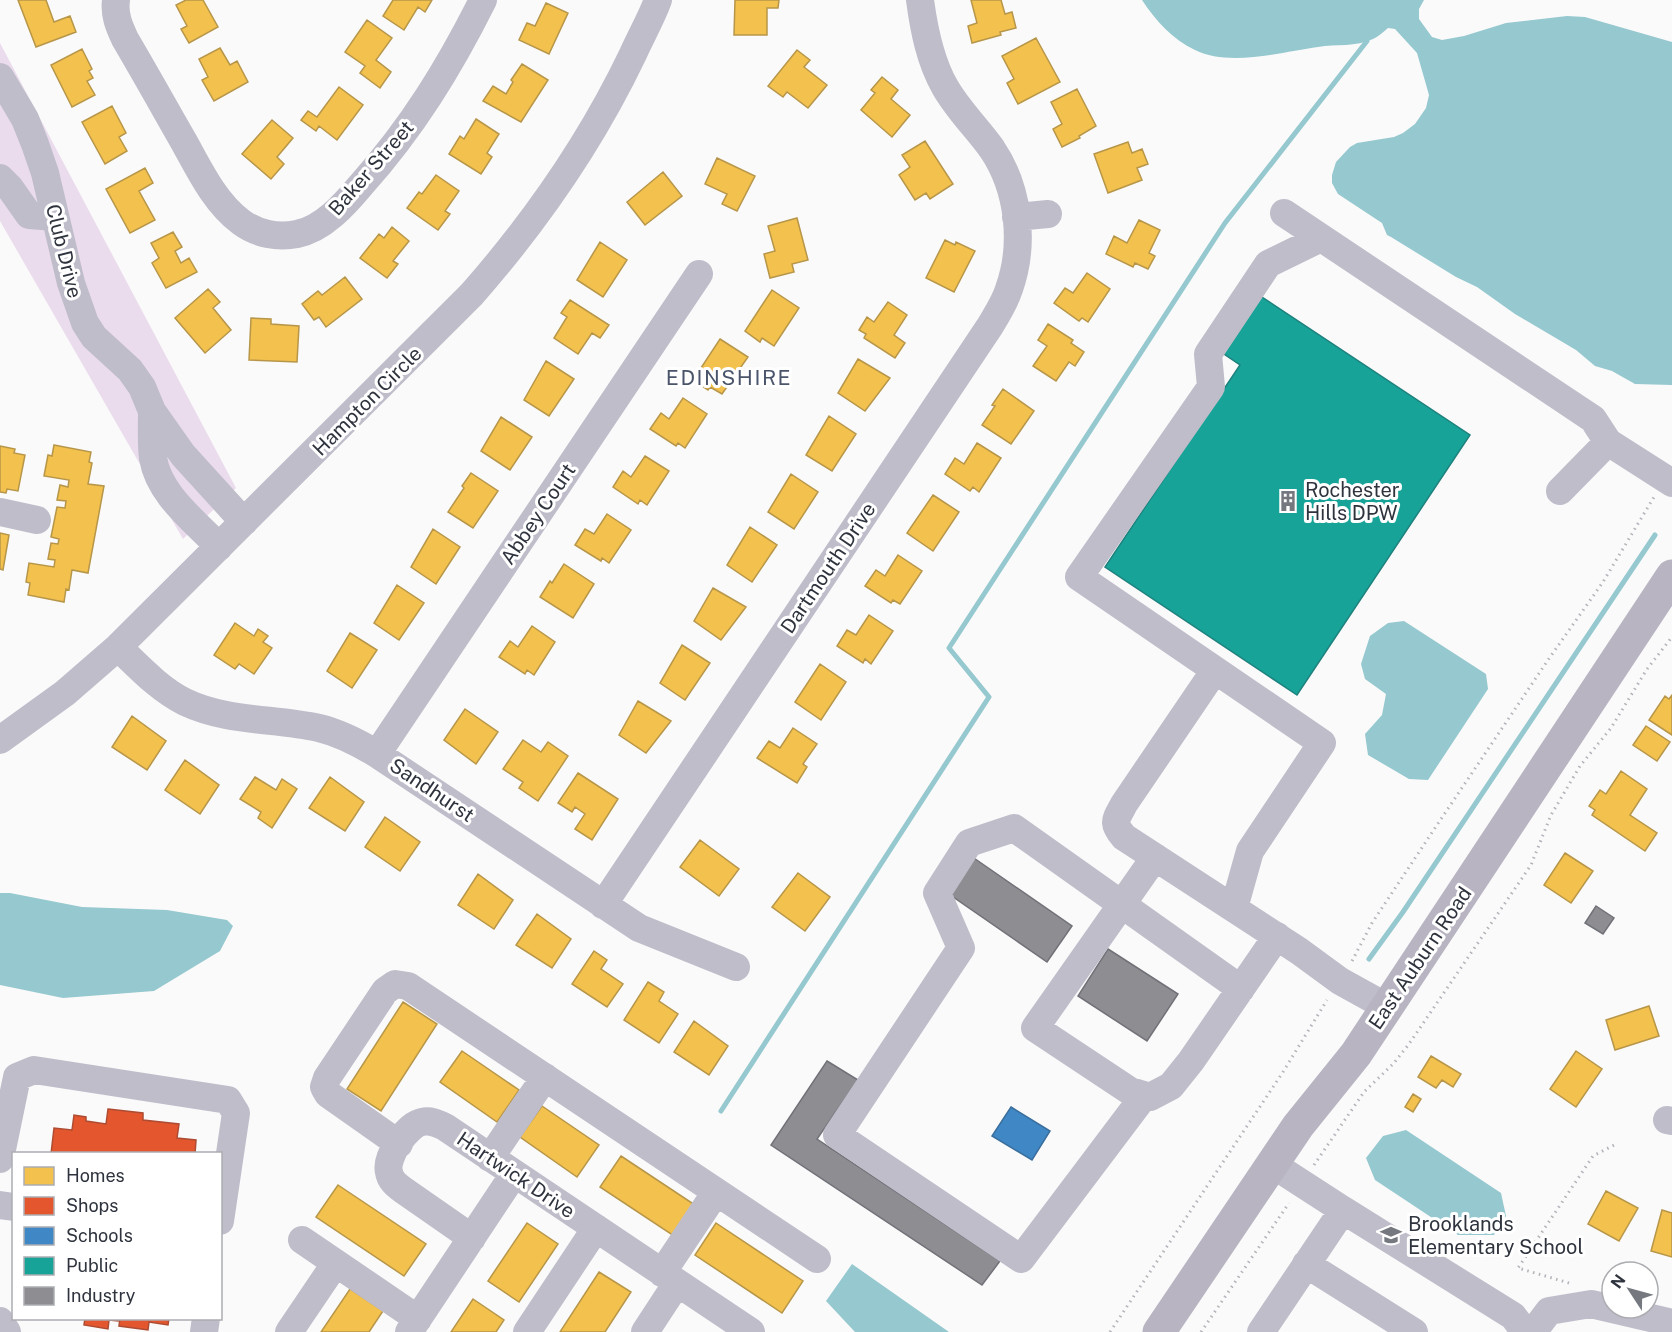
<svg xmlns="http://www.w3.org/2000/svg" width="1672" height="1332" viewBox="0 0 1672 1332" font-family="'Public Sans',sans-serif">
  <rect width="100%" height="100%" fill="#fafafa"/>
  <path fill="#ebdced" d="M0,43L236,488L183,539L0,221Z"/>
  <path fill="#95c8cf" d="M1142,0H1424L1419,9V19L1432,37L1442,40L1464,36L1506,23L1567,16L1585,17L1672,42V385L1635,384L1612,371L1595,366L1576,350L1515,314L1477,287L1456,277L1391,237L1387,235L1382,223L1338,194L1332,183V175L1336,162L1350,147L1357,143L1394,137L1403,133L1415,124L1426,108L1429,95L1417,53L1395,29L1388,28C1383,32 1378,37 1373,39C1356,47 1336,44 1318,47C1282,52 1229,67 1195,50C1173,40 1155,20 1142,0Z
    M1404,621L1486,674L1488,689L1428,780L1409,779L1368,755L1365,734L1382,715L1386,694L1365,679L1361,664L1370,636L1388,623Z
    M0,893H10L82,907L167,910L227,920L233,926L220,951L154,991L63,998L0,985Z
    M1406,1130L1501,1193L1506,1216L1494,1235H1458L1375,1180L1366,1158L1383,1136Z
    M852,1264L949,1332H855L826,1301Z"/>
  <path fill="#f2c14e" stroke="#b79649" stroke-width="1.5" d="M18,0H46L54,22L70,16L76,32L36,47Z
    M186,0H203L218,27L189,43L181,29L187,26L176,5Z
    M393,0H432L425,12L418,7L404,30L383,16Z
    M735,0H779L778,8H767V35H734Z
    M971,0H1001L1005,14L1012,12L1016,28L1000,32L1001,35L972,43L968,26L977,23Z
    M546,3L568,13L549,54L519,40L527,23L535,26Z
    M367,20L392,38L376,60L391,72L380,88L360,73L365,66L345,52Z
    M1036,38L1060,82L1018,104L1007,83L1014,79L1002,56Z
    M220,48L230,65L237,61L248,82L214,101L202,80L208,77L199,59Z
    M82,49L92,69L89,71L93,78L87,81L95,95L72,107L51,65Z
    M797,50L810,60L804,67L827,85L808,108L787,92L783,97L768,86Z
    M522,64L548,80L521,122L483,101L493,86L506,94L513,82L511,80Z
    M882,77L898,90L891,99L910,115L892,137L861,110L875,93L871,90Z
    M339,87L363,105L337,140L319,126L316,131L301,120L308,111L317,117Z
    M1077,89L1096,126L1079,136L1080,138L1062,147L1053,129L1062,124L1051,102Z
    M112,106L126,133L119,137L127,151L105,164L82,122Z
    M476,119L499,134L487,153L492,157L481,174L449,154L460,136L464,139Z
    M272,120L293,138L277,157L284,164L271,179L242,154Z
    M925,141L953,184L930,199L926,193L915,200L899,175L910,167L902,155Z
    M1128,142L1132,153L1142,149L1148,164L1137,168L1142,180L1108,193L1094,154Z
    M717,158L755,176L737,211L722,204L727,194L705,184Z
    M145,168L153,183L139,191L155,220L130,233L106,189Z
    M663,172L682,196L645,225L627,202Z
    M436,175L459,191L445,211L450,214L438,230L407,208L419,192L422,194Z
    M797,218L808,260L792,264L794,272L770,278L764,254L775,251L768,226Z
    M1139,220L1160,230L1149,253L1155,256L1148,269L1135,263L1133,267L1106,254L1114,236L1127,243Z
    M392,227L409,241L393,261L398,264L387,278L360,258L379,234L384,238Z
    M173,232L182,247L175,251L181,263L189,258L197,272L166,288L152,263L159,258L151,243Z
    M945,240L955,245L956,242L975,251L954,292L926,278Z
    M600,242L627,260L603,297L577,280Z
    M1087,273L1110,289L1088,322L1082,318L1079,321L1054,303L1065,288L1073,293Z
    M345,277L362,299L326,327L319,317L314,320L302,304L318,291L322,295Z
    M208,289L220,302L213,308L231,330L205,353L175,318Z
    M772,290L799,308L774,346L762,338L760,342L745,331Z
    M570,300L609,325L600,338L592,333L578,354L554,338L567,317L561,313Z
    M888,302L907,315L894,335L905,343L895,358L864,338L866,334L859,330L867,317L874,322Z
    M251,318L271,319V324L299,326L297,362L249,360Z
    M1048,324L1073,340L1071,343L1084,352L1075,366L1069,362L1056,381L1033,366L1047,346L1038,340Z
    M720,339L748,357L722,394L710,387L708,390L693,380Z
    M858,359L890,378L865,411L838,393Z
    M546,361L574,379L549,416L524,400Z
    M1003,389L1034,411L1011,444L982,425L995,406L992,405Z
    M683,398L707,414L685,448L678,443L676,446L650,429L661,413L669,419Z
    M829,416L856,434L832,471L806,455Z
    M501,417L532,437L510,470L481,451Z
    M977,443L1001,458L979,492L973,487L970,491L945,474L955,458L964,464Z
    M54,445L91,452L89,462L92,463L88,484L104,486L88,573L72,570L69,590L66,589L64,602L28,595L30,583L26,582L29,563L54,567L55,560L48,559L51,543L58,544L59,539L51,537L57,507L65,508L66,501L57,500L60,485L68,487L69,480L44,476L48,455L52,456Z
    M0,446L15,449L14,453L25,455L18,491L7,489L6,493L0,492Z
    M645,456L669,471L647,505L640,500L638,504L613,487L623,471L631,477Z
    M471,473L498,491L473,528L448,512L464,488L462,486Z
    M791,474L818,492L794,529L768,512Z
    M933,495L959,512L933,551L907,533Z
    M607,514L631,530L609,563L602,558L601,561L575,545L585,529L594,534Z
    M750,527L777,545L752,582L727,565Z
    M433,529L460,547L436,584L411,567Z
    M0,533L9,535L3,570L0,569Z
    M898,555L922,571L900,604L893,600L891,603L865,586L876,570L885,576Z
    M564,564L594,584L573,618L540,597L550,581L552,583Z
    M397,585L424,603L399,640L374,623Z
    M713,588L746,607L721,640L694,621Z
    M869,615L893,631L871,664L865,659L863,663L837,646L847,630L856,635Z
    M235,623L254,636L258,629L268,636L263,642L272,648L254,674L239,664L235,669L214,655Z
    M532,626L555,642L534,675L527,670L525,674L499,657L510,641L518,647Z
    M350,633L377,650L352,688L327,671Z
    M682,645L710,663L685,700L660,683Z
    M820,664L846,682L821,720L795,702Z
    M1672,695V735L1649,720L1665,696L1669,699Z
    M638,701L671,721L646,753L619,735Z
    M465,709L498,732L476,764L444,740Z
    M132,716L166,741L147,770L112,747Z
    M1646,726L1670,742L1657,761L1633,745Z
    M793,728L817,744L803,764L807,767L797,783L757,758L769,741L780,748Z
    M523,740L541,752L548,742L568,756L538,801L519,788L523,782L503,769Z
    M185,760L219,785L200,814L165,790Z
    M1621,771L1647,789L1630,815L1657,833L1645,851L1592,815L1595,810L1589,806L1600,790L1606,794Z
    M578,773L618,799L592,840L575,829L585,814L575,807L572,812L558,803Z
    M255,777L276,790L282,779L297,789L272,828L258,818L261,812L240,799Z
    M330,777L364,802L345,831L309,808Z
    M385,817L420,842L400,871L365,847Z
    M700,840L739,869L719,896L680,867Z
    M1565,853L1593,871L1571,903L1544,885Z
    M798,873L830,897L805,931L772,907Z
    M478,874L513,900L494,929L458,905Z
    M537,914L571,939L552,968L516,945Z
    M594,951L607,960L601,969L623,984L607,1007L572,984Z
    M648,982L664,992L659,1001L678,1014L659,1043L624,1020Z
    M403,1002L437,1024L381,1111L347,1089Z
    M1649,1006L1659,1036L1615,1050L1606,1020Z
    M694,1021L728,1046L709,1075L674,1052Z
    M462,1051L519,1090L497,1122L440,1082Z
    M1576,1051L1602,1069L1576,1107L1550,1089Z
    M1431,1056L1461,1074L1453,1087L1442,1080L1436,1088L1418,1077Z
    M1413,1094L1421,1099L1413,1112L1405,1107Z
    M542,1106L599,1145L577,1177L520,1137Z
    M621,1156L698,1207L677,1238L600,1187Z
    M338,1185L426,1244L404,1276L316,1217Z
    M1606,1191L1638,1208L1619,1241L1588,1224Z
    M1662,1210L1672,1213V1257L1651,1251Z
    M527,1223L558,1244L519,1302L488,1281Z
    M716,1223L803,1281L782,1313L695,1255Z
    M599,1272L631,1292L605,1332H560Z
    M350,1289L383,1311L369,1332H321Z
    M473,1299L504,1320L496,1332H451Z"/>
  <path fill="#e4572e" stroke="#ad4c32" stroke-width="1.5" d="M108,1109L143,1113V1120L179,1124L177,1138L196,1140L195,1154H51L54,1128L72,1130L74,1115L86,1117V1121L106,1124Z
    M85,1318H119L118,1321L109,1320L108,1329L84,1325Z
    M120,1318H169L168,1325L149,1322L148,1330L119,1326Z"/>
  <path fill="#3f88c5" stroke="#3a6e9c" stroke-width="1.5" d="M1011,1107L1050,1131L1032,1160L992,1136Z"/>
  <path fill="#17a398" stroke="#1e817d" stroke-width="1.5" d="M1259,295L1470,435L1297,695L1105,567L1240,365L1221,352Z"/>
  <path fill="#8d8d92" stroke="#707278" stroke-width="1.5" d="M971,856L1072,926L1047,962L946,892Z
    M1596,906L1614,918L1603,934L1585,923Z
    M1108,949L1178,994L1147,1041L1078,996Z
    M827,1061L858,1080L817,1139L1000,1261L982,1285L771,1145Z"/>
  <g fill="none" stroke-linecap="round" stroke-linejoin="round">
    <path stroke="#95c8cf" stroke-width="5" d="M1369,959L1403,912L1655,535
      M721,1111L989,697L949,648L1225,223L1367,41"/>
    <path stroke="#b4b3bb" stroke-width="3" stroke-dasharray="1.5 4.5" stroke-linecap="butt" d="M1352,961L1372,923L1439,822L1548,660L1603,582L1654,497
      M1314,1165L1364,1092L1394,1063L1409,1044L1531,865L1551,815L1580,766L1611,728L1647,669L1672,637
      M1569,1283L1518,1268L1593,1156L1616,1144
      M1110,1332L1283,1072L1327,1000
      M1201,1332L1289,1203"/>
    <path stroke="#bfbdca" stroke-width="28" d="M116,0C114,15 119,26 125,39C145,73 164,107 184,142C199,169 215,203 241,222C257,234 278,238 297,234C323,229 345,204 361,185C412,128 449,68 483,0
      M0,77L25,119L35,144L45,173L71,283L85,323L94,337L130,370L142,387L152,411L183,455L244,522
      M0,178L10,188L29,215L55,217
      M1284,213L1593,419L1608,442L1672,483
      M1016,217L1048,214
      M152,411C152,427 151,443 153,458C159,495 195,521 219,547
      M1560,491L1608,442
      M0,512L37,520
      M118,647C139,667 159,689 185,702C227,722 274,718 319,728C340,733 359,743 377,754L639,928L736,967
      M1215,670L1124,804C1116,820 1111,822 1124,837L1299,951L1340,981L1387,1007
      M0,740L65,693L118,647L472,294C536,221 591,142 633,54C641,36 651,19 658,0
      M377,754L699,274
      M1155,857L1035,1028L1130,1091L1150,1097L1171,1086L1191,1061L1277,936
      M603,905L990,326C997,314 1005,302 1009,289C1025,244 1019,189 992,149C977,128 958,110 945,87C930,61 924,30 920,0
      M1234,908L1250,851L1322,743L1079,577L1211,387L1208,354L1268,264L1321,238
      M1144,1096L1021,1259L837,1135L961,948L937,893L969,843L1014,828L1241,989
      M1667,1120L1672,1121
      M399,1144L328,1094L324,1087L327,1078L385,991L395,984L408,986L817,1259
      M490,1158L545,1077
      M0,1159L17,1077L34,1070L228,1100L236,1113L220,1221
      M0,1205L14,1207
      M1343,1210L1513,1316L1525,1332
      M472,1238L403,1190C396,1185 390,1180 389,1172C385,1157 407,1125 422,1122C430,1120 437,1123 445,1127L751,1332
      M302,1240L418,1319
      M1306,1264L1414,1332
      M662,1273L716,1192
      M0,1321L7,1332
      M204,1332L206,1318
      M289,1332L335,1264
      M409,1332L514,1174
      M527,1332L596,1228
      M645,1332L677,1283
      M1261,1332L1343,1210L1272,1164
      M1533,1332L1549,1311L1591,1304L1672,1323"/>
    <path stroke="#b8b4c2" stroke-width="33" d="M1159,1332L1298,1126L1356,1054L1672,576"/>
  </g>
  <defs>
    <symbol id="building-bare" viewBox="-9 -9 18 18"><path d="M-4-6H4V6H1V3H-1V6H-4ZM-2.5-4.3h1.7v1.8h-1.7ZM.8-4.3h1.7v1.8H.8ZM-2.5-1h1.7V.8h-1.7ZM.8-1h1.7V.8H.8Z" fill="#75797f" stroke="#fff" stroke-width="2.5" paint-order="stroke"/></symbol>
    <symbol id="school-bare" viewBox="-9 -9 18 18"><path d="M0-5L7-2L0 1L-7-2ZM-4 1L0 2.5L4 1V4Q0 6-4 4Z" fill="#75797f" stroke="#fff" stroke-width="2.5" paint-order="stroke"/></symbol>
  </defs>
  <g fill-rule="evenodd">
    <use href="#building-bare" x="1273" y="486" width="30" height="30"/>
    <use href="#school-bare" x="1376" y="1220" width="30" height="30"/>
  </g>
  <g text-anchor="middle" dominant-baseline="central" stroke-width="6" stroke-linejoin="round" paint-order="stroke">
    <g font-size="20" fill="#2e333d" stroke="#fff">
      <text transform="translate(371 168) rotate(-49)">Baker Street</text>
      <text transform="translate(64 251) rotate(76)">Club Drive</text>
      <text transform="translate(367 401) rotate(-45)">Hampton Circle</text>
      <text transform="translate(538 514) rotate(-56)">Abbey Court</text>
      <text transform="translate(828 568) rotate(-56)">Dartmouth Drive</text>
      <text transform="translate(432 790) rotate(34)">Sandhurst</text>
      <text transform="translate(1420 958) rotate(-56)">East Auburn Road</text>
      <text transform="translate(516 1175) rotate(34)">Hartwick Drive</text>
    </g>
    <g font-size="20" fill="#2e333d" stroke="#fff" text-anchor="start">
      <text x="1305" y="490">Rochester<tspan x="1305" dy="23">Hills DPW</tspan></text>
      <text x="1408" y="1224">Brooklands<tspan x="1408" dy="23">Elementary School</tspan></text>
    </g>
    <g font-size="21" letter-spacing="1.5" fill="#4a556b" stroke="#fff">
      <text x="729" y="377">EDINSHIRE</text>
    </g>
  </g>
  <rect x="12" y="1152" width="210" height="168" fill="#ffffff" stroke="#abadb1" stroke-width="1.5"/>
  <rect x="24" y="1167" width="30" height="18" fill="#f2c14e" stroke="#abadb1" stroke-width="1.5"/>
  <text x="66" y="1182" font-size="18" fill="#2e333d">Homes</text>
  <rect x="24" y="1197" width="30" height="18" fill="#e4572e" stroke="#abadb1" stroke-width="1.5"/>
  <text x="66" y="1212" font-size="18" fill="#2e333d">Shops</text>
  <rect x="24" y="1227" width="30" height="18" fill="#3f88c5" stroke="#abadb1" stroke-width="1.5"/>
  <text x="66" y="1242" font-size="18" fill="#2e333d">Schools</text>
  <rect x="24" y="1257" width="30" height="18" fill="#17a398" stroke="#abadb1" stroke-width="1.5"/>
  <text x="66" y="1272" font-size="18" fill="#2e333d">Public</text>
  <rect x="24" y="1287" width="30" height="18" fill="#8d8d92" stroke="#abadb1" stroke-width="1.5"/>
  <text x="66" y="1302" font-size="18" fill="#2e333d">Industry</text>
  <g transform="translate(1630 1290) rotate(306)"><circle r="28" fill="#ffffff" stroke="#abadb1" stroke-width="1.5"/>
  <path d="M0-4.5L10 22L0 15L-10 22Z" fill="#75797f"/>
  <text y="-9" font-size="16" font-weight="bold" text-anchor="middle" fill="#2e333d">N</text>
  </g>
</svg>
